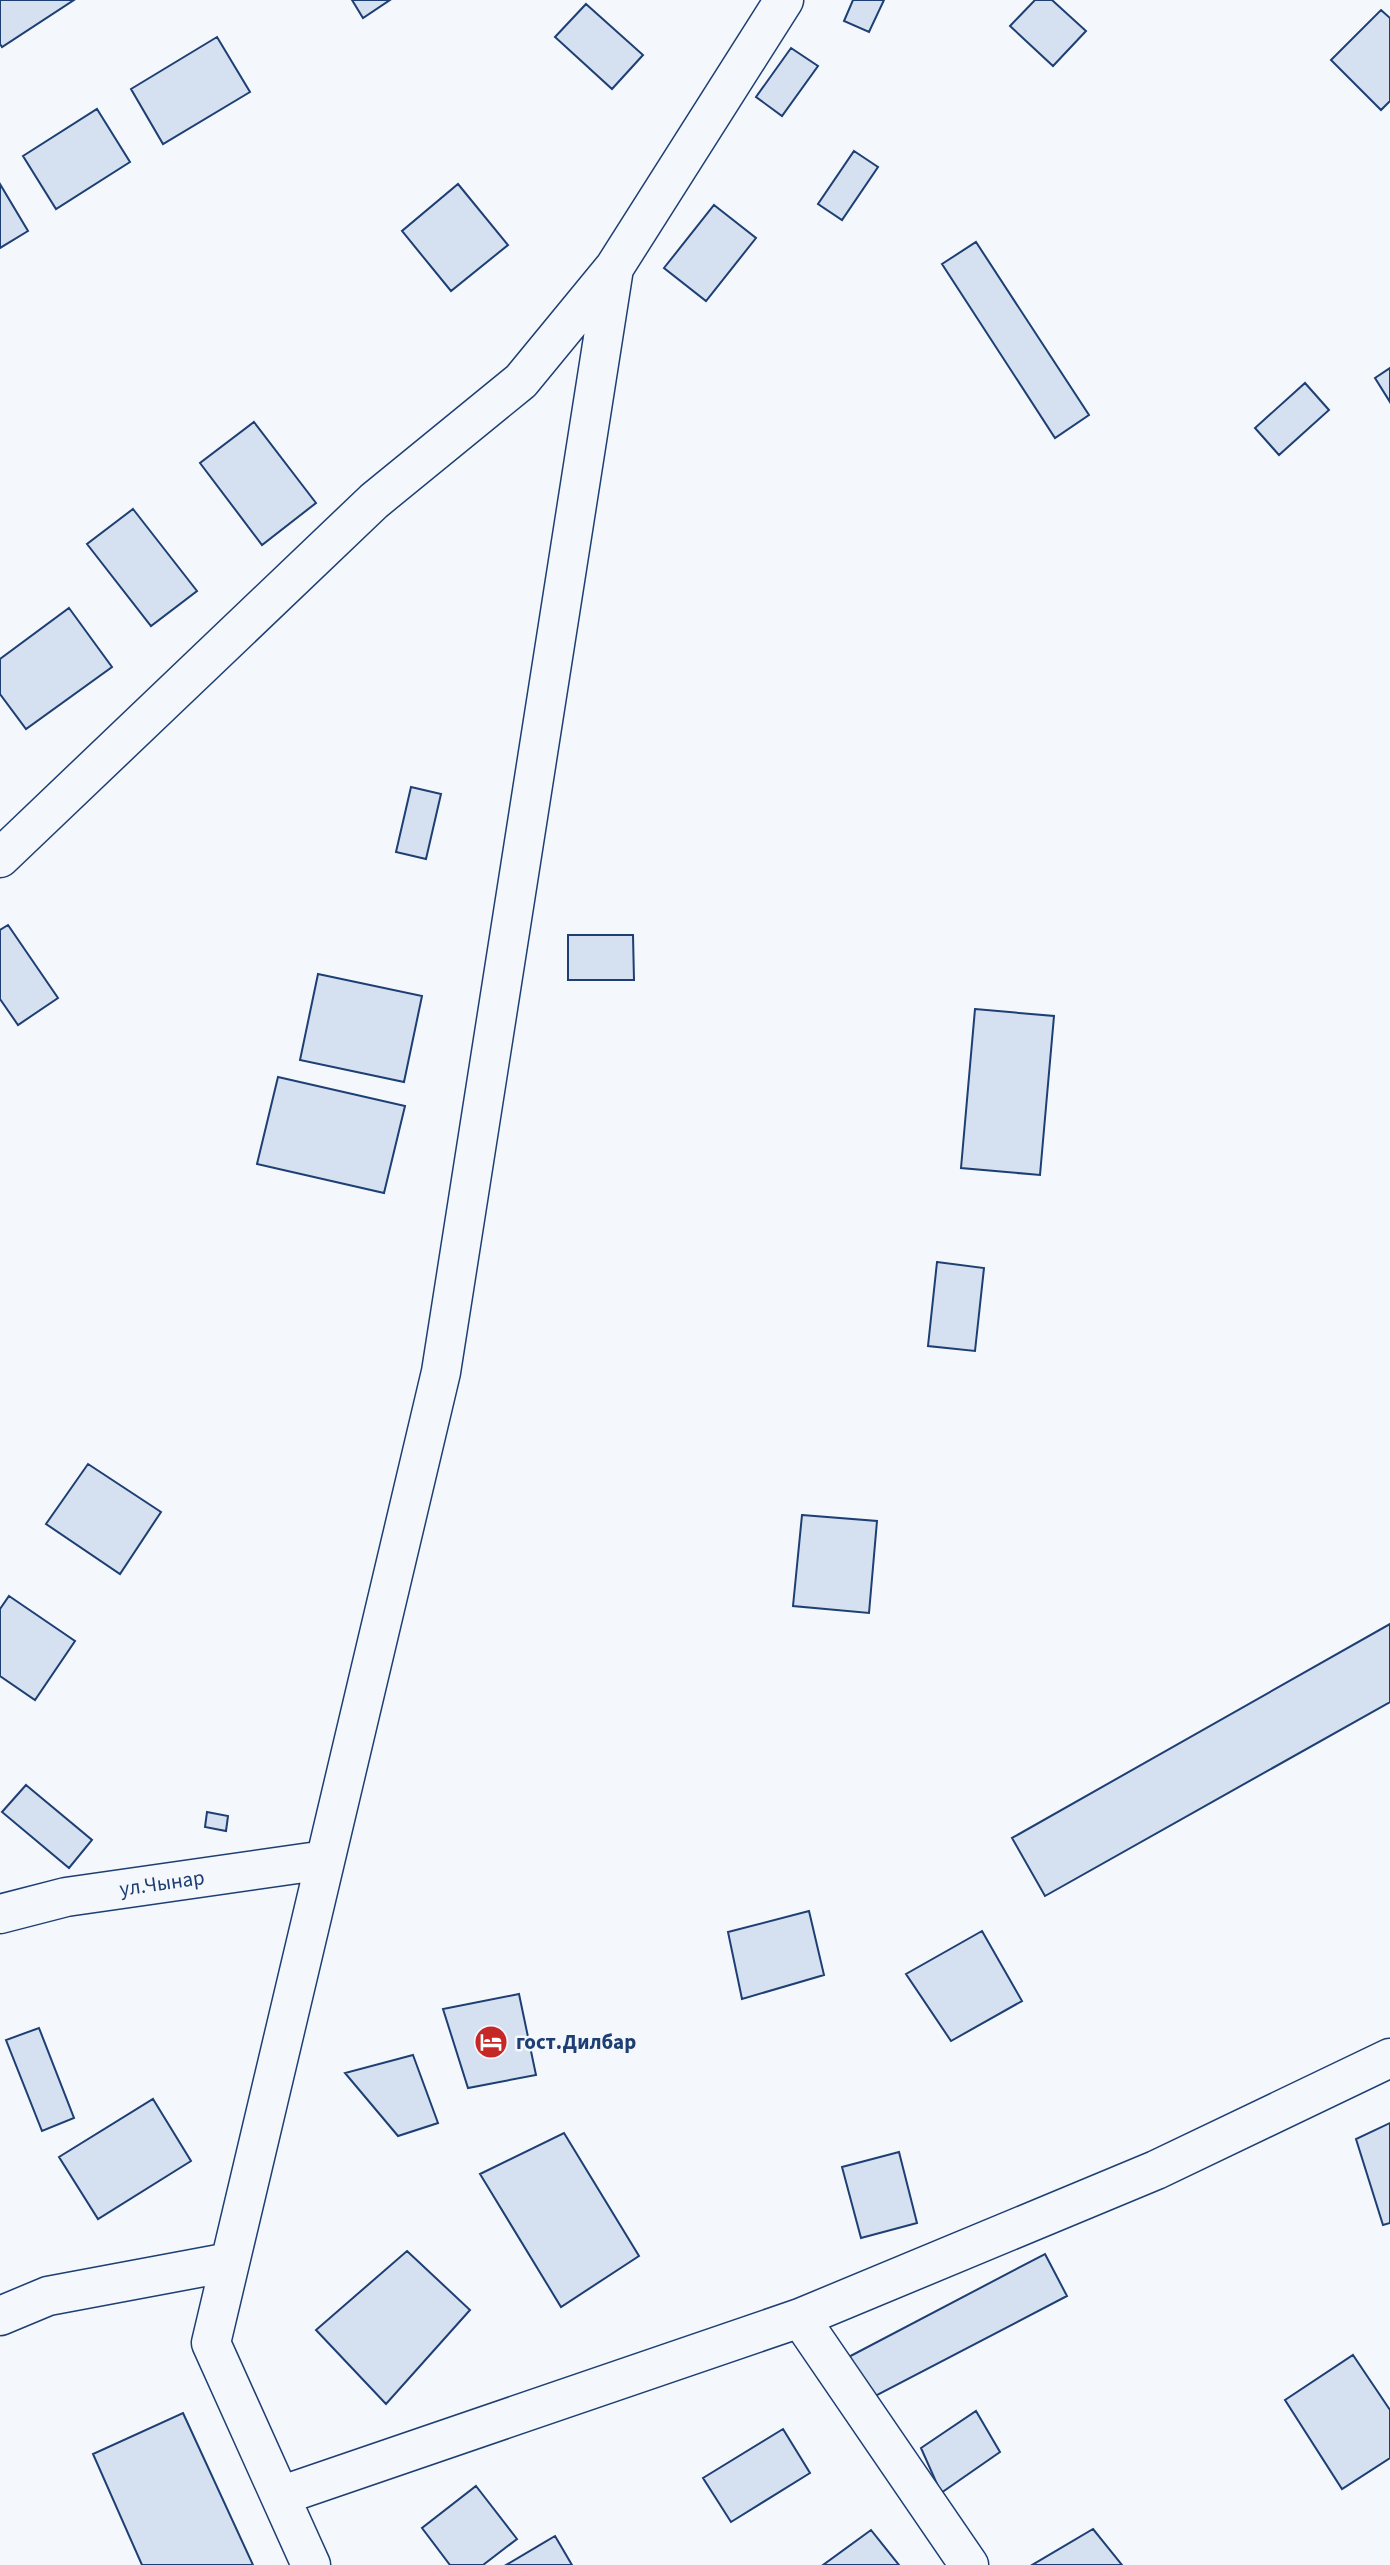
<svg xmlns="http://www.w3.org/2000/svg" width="1390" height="2565" viewBox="0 0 1390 2565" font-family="'Source Sans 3',sans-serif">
  <rect width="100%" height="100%" fill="#f4f7fb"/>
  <path fill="#d5e0f0" stroke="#1d3f73" stroke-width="2" d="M0,0H74L2,47L0,44Z
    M352,0H390L363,18Z
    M853,0H884L869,32L844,21Z
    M1035,0H1052L1086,31L1053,66L1010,26Z
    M586,4L643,55L612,89L555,37Z
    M1381,10L1390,18V101L1381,110L1331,60Z
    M217,37L250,92L163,144L131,89Z
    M791,48L818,66L782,116L756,97Z
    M97,109L130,162L56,209L23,156Z
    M854,151L878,167L842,220L818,204Z
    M0,184L28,231L0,248Z
    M458,184L508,245L451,291L402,231Z
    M714,205L756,238L706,301L664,268Z
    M976,242L1089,415L1055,438L942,264Z
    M1390,368V402L1375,378Z
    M1305,383L1329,410L1279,455L1255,428Z
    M254,422L316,503L262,545L200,463Z
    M133,509L197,591L151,626L87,544Z
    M69,608L112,667L26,729L0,694V659Z
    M411,787L441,794L426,859L396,852Z
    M8,925L58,998L18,1025L0,999V930Z
    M568,935H633L634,980H568Z
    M318,974L422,996L404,1082L300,1060Z
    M975,1009L1054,1016L1040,1175L961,1168Z
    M278,1077L405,1106L384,1193L257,1164Z
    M937,1262L984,1268L975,1351L928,1346Z
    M88,1464L161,1512L120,1574L46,1524Z
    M802,1515L877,1521L869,1613L793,1606Z
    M9,1596L75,1641L35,1700L0,1676V1609Z
    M1390,1624V1702L1045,1896L1012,1838Z
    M26,1785L92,1840L69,1868L2,1812Z
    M207,1812L228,1816L226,1831L205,1827Z
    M809,1911L824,1975L742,1999L728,1932Z
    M982,1931L1022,2001L951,2041L906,1974Z
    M519,1994L536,2075L468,2088L443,2009Z
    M39,2028L74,2118L42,2131L6,2040Z
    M413,2055L438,2123L398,2136L345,2073Z
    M153,2099L191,2161L98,2219L59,2157Z
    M1390,2123V2223L1383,2225L1356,2139Z
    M564,2133L639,2256L561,2307L480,2174Z
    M899,2152L917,2223L861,2238L842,2167Z
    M407,2251L470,2310L386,2404L316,2330Z
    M1045,2254L1067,2296L860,2404L839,2362Z
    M1353,2355L1390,2410V2458L1342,2489L1285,2400Z
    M976,2411L1000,2452L941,2493L921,2448Z
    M183,2413L253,2565H142L93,2454Z
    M783,2429L810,2473L731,2522L703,2478Z
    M476,2486L517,2539L483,2565H450L422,2528Z
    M1093,2529L1122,2565H1032Z
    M871,2530L899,2565H823Z
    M555,2536L572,2565H506Z"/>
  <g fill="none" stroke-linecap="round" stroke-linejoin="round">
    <defs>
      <path id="minor" d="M0,858L374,501L521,381L613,269
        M0,1914L66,1897L325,1860
        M0,2316L48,2296L230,2262
        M800,2318L969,2565
        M280,2496L800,2318L1156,2170L1390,2058
        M311,2565L211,2343L441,1372L614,268L784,0"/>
    </defs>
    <use href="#minor" stroke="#1d3f73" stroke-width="41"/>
    <use href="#minor" stroke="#f4f7fb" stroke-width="38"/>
  </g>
  <defs>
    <symbol id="hotel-disc" viewBox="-11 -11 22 22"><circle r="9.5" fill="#c62828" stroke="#f4f7fb"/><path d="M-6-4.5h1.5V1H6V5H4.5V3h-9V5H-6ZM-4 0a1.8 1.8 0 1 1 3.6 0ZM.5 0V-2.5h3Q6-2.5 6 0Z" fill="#fff"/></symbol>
  </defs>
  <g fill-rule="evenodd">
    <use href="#hotel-disc" x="472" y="2023" width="38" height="38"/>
  </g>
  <g text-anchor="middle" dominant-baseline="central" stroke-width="5" stroke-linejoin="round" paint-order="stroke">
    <g font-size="21" fill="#1d3f73" stroke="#f4f7fb">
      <text transform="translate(162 1883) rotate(-8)">ул.Чынар</text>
    </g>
    <g font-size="21" font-weight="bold" fill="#1d3f73" stroke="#f4f7fb" text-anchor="start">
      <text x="516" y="2042">гост.Дилбар</text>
    </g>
  </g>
</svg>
